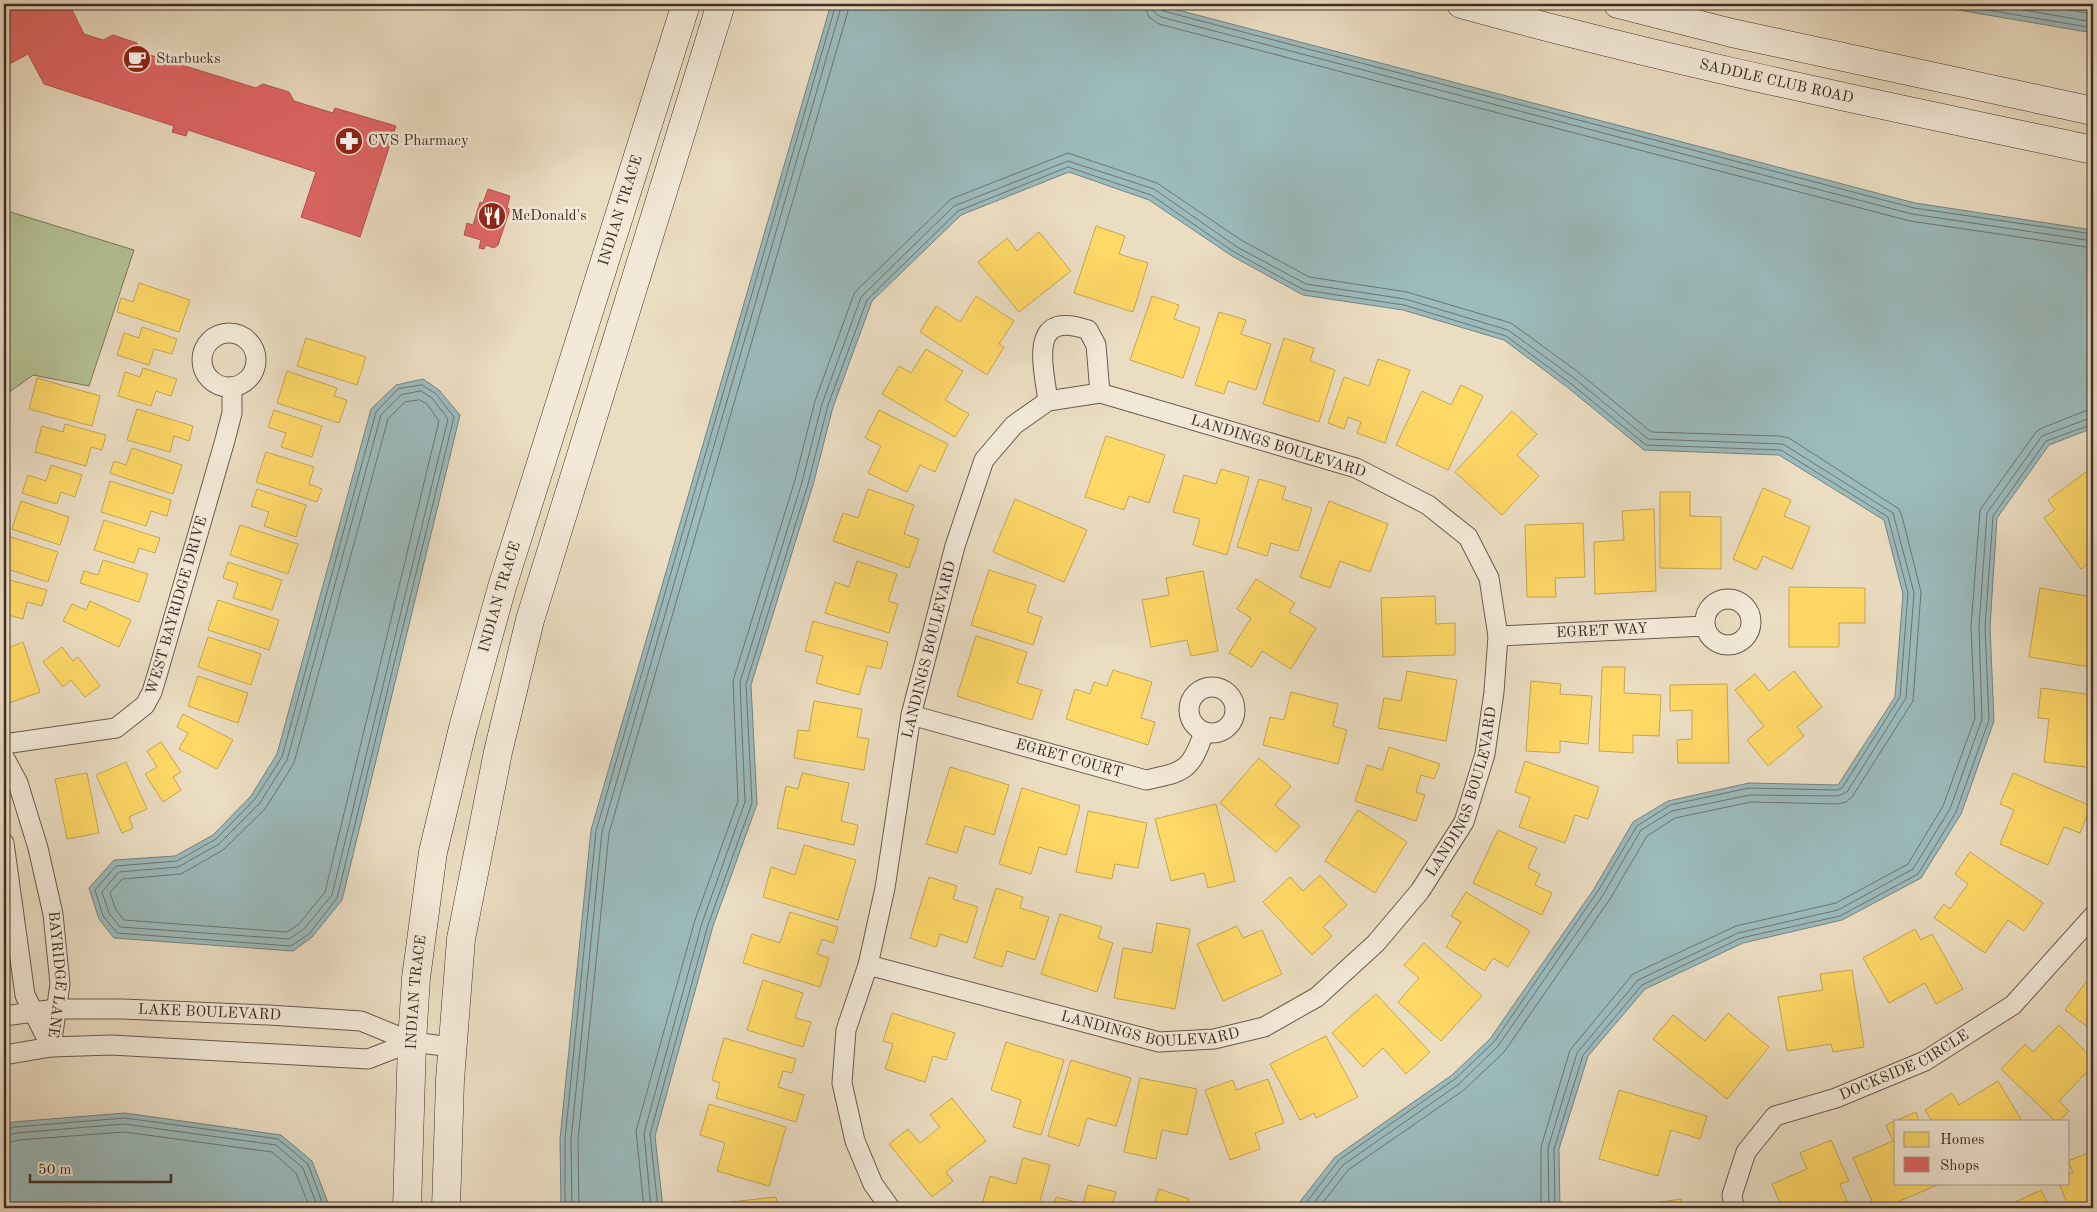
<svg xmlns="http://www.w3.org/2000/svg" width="2097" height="1212" viewBox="0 0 2097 1212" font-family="'Old Standard TT',serif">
  <rect width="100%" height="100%" fill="#ebddc2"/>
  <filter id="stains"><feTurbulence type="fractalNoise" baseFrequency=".004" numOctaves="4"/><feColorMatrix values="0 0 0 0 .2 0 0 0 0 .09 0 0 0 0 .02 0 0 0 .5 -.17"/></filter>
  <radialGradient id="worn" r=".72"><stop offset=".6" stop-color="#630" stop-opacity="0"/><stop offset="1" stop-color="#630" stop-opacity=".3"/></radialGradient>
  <path fill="#b4c295" stroke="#7a785e" d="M4,210L134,250L89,386L33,375L4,396Z"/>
  <path fill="#9bbabb" stroke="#778280" d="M831,4H1155L1915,203L2093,230V428L2049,445L1997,518L1990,627L1994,721L1961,814L1921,878L1842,920L1743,943L1645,989L1588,1056L1559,1149L1560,1208H1295L1335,1157L1452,1075L1490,1039L1594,889L1633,822L1668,801L1749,783L1838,785L1895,697L1903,594L1884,520L1779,455L1644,450L1567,387L1504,340L1403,310L1303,295L1232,256L1149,200L1069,172L961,215L872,301L833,407L813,485L751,685L757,804L713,926L655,1136L663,1208H561L560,1139L591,830Z
    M1923,4H2093V33Z
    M423,379L439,390L460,415L342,900L312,937L293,951L114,938L99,919L89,888L114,860L175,856L213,835L251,796L277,754L371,409L396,385Z
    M125,1113L281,1135L312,1161L330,1208H4V1126L13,1122Z"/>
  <path fill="#ffd966" stroke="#c6a653" d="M1096,226L1125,236L1119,254L1148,263L1133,312L1074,293Z
    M1039,232L1071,271L1019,312L978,262L1007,238L1017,251Z
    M139,283L190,300L179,332L117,312L121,298L133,302Z
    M976,296L1014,321L999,344L1004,347L987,375L920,332L936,306L960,322Z
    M1152,296L1179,305L1174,319L1200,328L1183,378L1130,360Z
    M1219,312L1246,320L1241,334L1271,344L1256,390L1228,381L1224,394L1195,385Z
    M142,327L177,339L172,354L154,349L149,365L117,355L124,333L139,338Z
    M306,338L366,357L357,385L297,366Z
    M1284,338L1314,348L1310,361L1335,370L1319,422L1263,404Z
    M926,349L963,371L945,400L969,414L955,437L882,394L899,366L911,373Z
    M1378,359L1410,370L1385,443L1357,433L1361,422L1348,417L1344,429L1328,423L1344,377L1369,386Z
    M143,368L177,379L171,396L156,391L151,406L118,396L125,372L140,377Z
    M287,371L337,388L334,396L347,400L339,423L277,403Z
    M37,378L100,396L92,426L29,409Z
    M1461,385L1483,396L1448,470L1396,445L1422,391L1451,405Z
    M137,409L193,426L189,441L174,436L170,452L127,440Z
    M274,410L322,426L312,457L281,447L286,433L268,427Z
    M879,410L948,444L935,472L920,465L907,492L868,473L881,446L865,438Z
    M1512,411L1537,434L1517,455L1539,476L1502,515L1455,472Z
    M65,424L106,435L102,450L91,447L86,466L35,452L42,426L63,432Z
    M1106,436L1165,455L1149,503L1129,496L1124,510L1085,497Z
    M132,448L182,465L173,494L110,473L114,461L126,465Z
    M266,452L314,467L309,484L322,489L317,502L256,482Z
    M51,465L82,475L75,497L61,492L57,504L22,493L28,475L46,481Z
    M2093,467V560L2081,569L2044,518L2055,510L2048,500Z
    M1221,469L1249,477L1227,555L1193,545L1200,519L1173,512L1184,475L1216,484Z
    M1259,479L1286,487L1282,499L1312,508L1298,551L1271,543L1267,556L1237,547Z
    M110,481L171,500L167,516L151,511L146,526L101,512Z
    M1763,488L1791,500L1784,516L1810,527L1792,569L1763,556L1757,570L1733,559Z
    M257,489L306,505L296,537L264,526L269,512L251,506Z
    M868,489L914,505L904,534L919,539L909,568L833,541L843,513L858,518Z
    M1660,492H1690V516L1721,517V569L1660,568Z
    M1015,499L1087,530L1064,582L993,552Z
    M21,501L69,517L60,545L12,529Z
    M1329,501L1388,524L1370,572L1340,561L1330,588L1300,577Z
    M1654,509L1656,591L1595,594L1594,542L1624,540L1622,511Z
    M104,520L160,538L155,553L139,548L134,563L94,550Z
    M1583,523L1585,577L1555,578L1556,597H1527L1525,525Z
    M240,525L298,544L288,574L230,555Z
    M8,536L58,552L48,582L4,568V548Z
    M103,560L148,574L139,602L80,583L84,571L98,575Z
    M857,561L897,574L888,601L898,604L889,633L825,613L835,582L849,587Z
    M228,562L282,580L272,610L233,598L238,583L223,578Z
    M989,570L1036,585L1027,612L1042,617L1033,645L971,625Z
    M1203,571L1218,651L1191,656L1187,640L1151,647L1142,600L1169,595L1166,578Z
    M6,579L47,590L42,606L27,602L23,619L4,614V589Z
    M1256,579L1295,603L1289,612L1316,628L1291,669L1262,651L1252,667L1229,653L1251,618L1237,609Z
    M1789,587L1865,588V623H1839V647H1789Z
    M2040,588L2093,597V630L2091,644H2093V679H2088L2090,667L2029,657Z
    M1435,596L1436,624L1455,623V655L1383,657L1381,598Z
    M218,600L279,620L269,650L208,630Z
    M90,601L131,620L119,647L63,621L72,604L86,610Z
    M813,621L888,642L881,669L867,666L859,695L816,683L823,656L805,651Z
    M976,636L1027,652L1017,683L1042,690L1032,720L957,696Z
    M4,637L8,648L23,642L40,692L9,703L4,687Z
    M208,637L261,654L251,685L198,667Z
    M62,647L73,661L78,657L100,686L85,697L71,680L63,687L43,662Z
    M1602,667H1625L1624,693L1661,695L1659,736L1633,735V753L1599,751Z
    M1113,670L1152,682L1141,718L1155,722L1148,745L1066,719L1075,689L1090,694L1094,682L1107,686Z
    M1407,671L1457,680L1446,741L1378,728L1384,698L1401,701Z
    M1794,671L1822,707L1797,727L1804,736L1768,766L1747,740L1764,726L1735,690L1755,674L1769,691Z
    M198,676L248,693L238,723L188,706Z
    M1531,681L1561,684L1560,694L1592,696L1588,744L1560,741V753L1526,751Z
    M1727,684L1729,763H1678L1677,740L1692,739V710L1670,711V685Z
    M2041,688L2093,695V768L2044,762L2049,719L2038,718Z
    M1291,692L1338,704L1333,726L1347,730L1338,764L1263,745L1270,717L1284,720Z
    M814,701L862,709L857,737L869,739L864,770L794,758L798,730L809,731Z
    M183,714L233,740L217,769L179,749L188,733L177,727Z
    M161,742L181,772L173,777L181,790L163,802L145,774L157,767L147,751Z
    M1389,747L1440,764L1434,779L1421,775L1416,792L1425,795L1416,821L1355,801L1367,765L1382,770Z
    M1259,758L1291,786L1275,805L1300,826L1276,852L1220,803Z
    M1525,761L1599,787L1588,819L1575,815L1565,843L1519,827L1530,797L1515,792Z
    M126,762L147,809L129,817L133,828L122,833L96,775Z
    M950,767L1009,785L994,835L965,826L957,853L926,844Z
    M87,773L99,833L67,839L55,779Z
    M802,773L849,783L841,821L858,825L854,845L777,828L786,786L798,789Z
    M2013,773L2091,806L2080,833L2064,827L2048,865L2000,844L2014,810L2000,804Z
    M1022,788L1080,806L1066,855L1039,847L1031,874L999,864Z
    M1216,804L1235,881L1208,888L1204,873L1171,881L1155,819Z
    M1358,810L1407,842L1375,893L1325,861Z
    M1088,811L1147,823L1138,868L1115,864L1112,879L1076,872Z
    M1498,830L1537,848L1528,868L1540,874L1535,885L1552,893L1542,915L1473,883Z
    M804,845L856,860L838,920L763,897L771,867L795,875Z
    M1970,852L2043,903L2024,931L2008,920L1985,953L1934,918L1944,904L1950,909L1968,884L1955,874Z
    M1320,875L1347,905L1323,927L1332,936L1312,955L1263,902L1290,877L1303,891Z
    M929,877L957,886L953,899L978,907L967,943L940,934L936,947L910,938Z
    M996,888L1023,897L1020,908L1049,917L1035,960L1007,951L1002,967L974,958Z
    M1466,892L1530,931L1508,967L1493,958L1485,971L1446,947L1461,922L1451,916Z
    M790,912L838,927L833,943L822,939L817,954L829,958L820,987L743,963L752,934L780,943Z
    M1060,914L1102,927L1098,938L1113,943L1097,992L1041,974Z
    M1157,923L1190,929L1175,1009L1114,998L1123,948L1152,953Z
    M1237,926L1243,938L1262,930L1282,974L1223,1001L1197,944Z
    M1915,929L1921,940L1932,934L1963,989L1936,1004L1925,983L1889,1003L1863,958Z
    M1424,943L1482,996L1441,1041L1398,1002L1419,978L1404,965Z
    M1852,970L1864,1047L1833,1052L1831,1044L1787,1051L1778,997L1823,990L1820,974Z
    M763,980L803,993L795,1018L811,1022L803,1047L747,1030Z
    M2087,981L2093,986V1031L2065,1010Z
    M1376,994L1430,1052L1406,1074L1383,1048L1363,1067L1332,1033Z
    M892,1013L955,1033L946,1060L933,1056L925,1082L885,1069L893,1044L883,1041Z
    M1728,1013L1769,1047L1727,1099L1653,1039L1673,1015L1705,1041Z
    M2059,1025L2093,1059V1066L2059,1101L2069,1111L2059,1121H2055L2001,1069L2025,1044L2033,1052Z
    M1326,1036L1358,1097L1316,1118L1314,1113L1300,1120L1270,1064Z
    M724,1038L796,1059L792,1073L783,1071L778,1087L804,1095L796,1122L716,1098L720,1083L712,1080Z
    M1006,1042L1064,1060L1041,1135L1013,1127L1021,1100L991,1090Z
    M1071,1060L1131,1078L1116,1126L1087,1118L1079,1146L1048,1136Z
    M1140,1078L1197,1089L1187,1135L1162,1130L1156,1159L1124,1152Z
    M1268,1079L1284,1123L1255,1133L1260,1149L1230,1160L1205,1090L1233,1080L1236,1090Z
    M1998,1081L2022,1121H1932L1925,1110L1952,1093L1959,1105Z
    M1619,1090L1707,1116L1700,1139L1671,1130L1658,1176L1599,1159Z
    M952,1098L986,1141L946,1172L953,1181L932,1197L889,1144L908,1129L920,1143L940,1127L930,1115Z
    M709,1104L786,1127L769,1186L717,1171L725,1143L700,1135Z
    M1916,1112L1919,1121H1896V1183H1942L1883,1208H1875L1853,1158L1893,1141L1886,1125Z
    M1831,1140L1849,1181L1840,1184L1850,1208H1782L1772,1184L1807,1169L1800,1153Z
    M2093,1151V1208H2069L2059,1183H2068V1174L2073,1172L2068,1161Z
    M1023,1158L1050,1165L1038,1208H981L990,1176L1016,1184Z
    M1088,1185L1116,1192L1111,1208H1053L1056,1197L1083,1204Z
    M1159,1189L1189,1199L1186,1208H1153Z
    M2041,1190L2050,1208H2003Z
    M776,1197L778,1208H713L712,1204Z
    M1681,1199L1683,1208H1617Z
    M1213,1203L1233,1208H1212Z"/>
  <path fill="#e06666" stroke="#b05553" d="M4,4H69L84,34L103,40L113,35L137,43L140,52L256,88L263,84L289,92L294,101L333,113L335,108L396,126L360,237L301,217L316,172L188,130L186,136L172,132L174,126L44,84L28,54L4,67Z
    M488,189L510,196L507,208L510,209L498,245L494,248L486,245L484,249L479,248L481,240L464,235L467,223L473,225L480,202L483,203Z"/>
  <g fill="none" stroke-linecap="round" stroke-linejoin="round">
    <path stroke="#6e7471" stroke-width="1" d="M1144,4L1149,17L1159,24L1910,221L2093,248
      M1152,4L1154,12L1161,17L1912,214L2093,241
      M1158,4L1159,8L1163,11L1914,208L2093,234
      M1952,4L2093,28
      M1989,4L2093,22
      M2032,4L2093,14
      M422,385L436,394L454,417L337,898L309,934L291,946L117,933L103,916L95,890L116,866L177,861L216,839L255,799L282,757L376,412L398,389Z
      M421,391L432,398L448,419L332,895L304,929L289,939L120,927L109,913L102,892L119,872L178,867L219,844L259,804L287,760L381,415L401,395Z
      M420,400L427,404L439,421L325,892L299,924L287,932L124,920L116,910L110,893L122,879L181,874L223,850L265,809L294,763L388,419L405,402Z
      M4,1130L15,1127L125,1118L278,1139L308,1164L324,1208
      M4,1137L16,1133L124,1124L276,1145L303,1168L318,1208
      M4,1144L18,1140L124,1132L272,1152L296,1173L310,1208
      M565,1208V1139L596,831L836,4
      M572,1208L571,1140L602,832L842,4
      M579,1208L578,1140L609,833L850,4
      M644,1208L636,1131L695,920L738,801L733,681L795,480L815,401L854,294L859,288L951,199L1068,153L1157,183L1241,240L1309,277L1407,292L1511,323L1578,372L1651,432L1779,436L1789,438L1899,509L1902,516L1921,592L1913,701L1852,797L1846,802L1838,804L1751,802L1675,818L1647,836L1610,899L1504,1052L1464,1090L1348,1170L1319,1208
      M651,1208L644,1133L702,923L745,802L740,682L802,482L822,404L861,297L954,206L1068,161L1154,189L1237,247L1306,284L1405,299L1508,330L1574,378L1648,439L1783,444L1893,513L1914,593L1906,698L1847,792L1838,796L1750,795L1672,811L1641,830L1603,895L1498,1046L1459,1084L1343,1165L1310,1208
      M658,1208L650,1134L708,925L752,803L746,684L808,484L828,405L867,300L958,211L1068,167L1151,195L1234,252L1304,290L1404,305L1506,336L1570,383L1646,445L1781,450L1888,517L1908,593L1900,697L1842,788L1837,790L1749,788L1670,805L1637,826L1598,891L1494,1042L1455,1079L1339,1160L1302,1208
      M1541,1208V1147L1570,1050L1633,974L1736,926L1836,903L1908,864L1943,806L1975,718L1971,627L1980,510L2036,432L2042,428L2085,411L2093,410
      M1549,1208L1548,1148L1577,1053L1638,980L1738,933L1838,910L1913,869L1950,809L1982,719L1979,627L1987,513L2042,436L2093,417
      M1555,1208L1554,1149L1583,1055L1642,985L1741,938L1840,916L1918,874L1956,812L1989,720L1985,627L1993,516L2046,441L2093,424"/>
    <defs>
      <g id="street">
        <circle cx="229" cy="360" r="27"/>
        <path d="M1048,401C1043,364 1028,309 1088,330L1096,345L1100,393"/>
        <circle cx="1728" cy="622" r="23"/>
        <path id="s1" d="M1498,636L1705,626"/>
        <circle cx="1212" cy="710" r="23"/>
        <path id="s2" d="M911,715L1146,780C1184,772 1191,771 1204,732"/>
        <path id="s3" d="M4,744L116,728L145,705L152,692L158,672L225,440L232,413V387"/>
        <path id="s4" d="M4,757L18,783L38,848L53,914L60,984L51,1047L25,995L4,843"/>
        <path id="s5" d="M868,965L1159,1042L1214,1039L1264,1027L1317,997L1376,943L1420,891L1464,822L1485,754L1494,692L1498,636L1489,578L1468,537L1428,505L1356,468L1100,393L1048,401L1014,425L984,460L955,546L911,715L885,888L868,965L846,1030L842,1083L855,1141L873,1184L890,1208"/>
        <path id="s6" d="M4,1016L56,1009H122L269,1015L361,1021L412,1042L452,1047"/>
        <path d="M4,1055L51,1047L111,1045L368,1059L412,1042"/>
        <path id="s7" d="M1734,1208L1732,1195L1746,1152L1775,1116L1836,1098L1925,1061L2013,1005L2093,916"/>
      </g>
      <g id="secondary">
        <path id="s8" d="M1461,4C1670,62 1882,105 2093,150"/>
        <path d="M1618,4L1732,33L2093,111"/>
        <path id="s9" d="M407,1208L412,1042L416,978L433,852L463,728L502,587L686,4"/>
        <path d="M446,1208L450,1080L461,939L498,752L530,620L721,4"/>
      </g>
    </defs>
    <use href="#street" stroke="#6b5a4e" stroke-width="21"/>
    <use href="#secondary" stroke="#402e27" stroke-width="29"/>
    <use href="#street" stroke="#f2e9d7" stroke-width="19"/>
    <use href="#secondary" stroke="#f2e9d7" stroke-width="28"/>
  </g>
  <defs>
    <symbol id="cafe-disc" viewBox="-11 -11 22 22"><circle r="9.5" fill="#8f2418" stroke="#f2e9d7"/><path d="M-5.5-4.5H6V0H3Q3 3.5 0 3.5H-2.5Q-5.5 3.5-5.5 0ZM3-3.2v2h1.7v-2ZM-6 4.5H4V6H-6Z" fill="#fff"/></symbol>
    <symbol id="pharmacy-disc" viewBox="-11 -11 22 22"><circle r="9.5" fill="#8f2418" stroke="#f2e9d7"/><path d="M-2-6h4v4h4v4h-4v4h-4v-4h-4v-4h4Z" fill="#fff"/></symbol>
    <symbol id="restaurant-disc" viewBox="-11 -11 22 22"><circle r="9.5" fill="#8f2418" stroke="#f2e9d7"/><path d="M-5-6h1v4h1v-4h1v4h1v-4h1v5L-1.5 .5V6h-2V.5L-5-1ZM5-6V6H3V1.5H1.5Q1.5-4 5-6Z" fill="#fff"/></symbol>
  </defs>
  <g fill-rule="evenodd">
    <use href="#cafe-disc" x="121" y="43" width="32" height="32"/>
    <use href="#pharmacy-disc" x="333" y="125" width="32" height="32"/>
    <use href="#restaurant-disc" x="476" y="200" width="32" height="32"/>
  </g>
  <g text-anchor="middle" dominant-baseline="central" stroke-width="5" stroke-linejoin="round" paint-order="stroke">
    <g font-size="15" fill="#402e27" stroke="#f2e9d7" text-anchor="start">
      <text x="156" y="59">Starbucks</text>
      <text x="368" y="141">CVS Pharmacy</text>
      <text x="511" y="216">McDonald's</text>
    </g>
    <g font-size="15" fill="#402e27" stroke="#f2e9d7">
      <text stroke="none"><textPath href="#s8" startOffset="325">SADDLE CLUB ROAD</textPath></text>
      <text stroke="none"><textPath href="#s9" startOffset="1026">INDIAN TRACE</textPath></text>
      <text transform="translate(1278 447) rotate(17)">LANDINGS BOULEVARD</text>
      <text stroke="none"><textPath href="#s9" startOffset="621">INDIAN TRACE</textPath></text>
      <text stroke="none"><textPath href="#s3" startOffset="255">WEST BAYRIDGE DRIVE</textPath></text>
      <text stroke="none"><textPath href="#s1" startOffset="104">EGRET WAY</textPath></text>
      <text transform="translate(930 650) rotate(-76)">LANDINGS BOULEVARD</text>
      <text stroke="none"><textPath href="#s2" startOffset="164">EGRET COURT</textPath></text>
      <text stroke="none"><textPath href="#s5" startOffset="726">LANDINGS BOULEVARD</textPath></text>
      <text stroke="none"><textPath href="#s4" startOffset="226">BAYRIDGE LANE</textPath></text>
      <text stroke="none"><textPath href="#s9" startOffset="216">INDIAN TRACE</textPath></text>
      <text stroke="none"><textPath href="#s6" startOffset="206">LAKE BOULEVARD</textPath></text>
      <text stroke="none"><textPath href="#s5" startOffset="291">LANDINGS BOULEVARD</textPath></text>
      <text stroke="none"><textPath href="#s7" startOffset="244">DOCKSIDE CIRCLE</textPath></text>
    </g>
  </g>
  <rect width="2097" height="1212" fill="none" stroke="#ebddc2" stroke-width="20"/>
  <rect x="5" y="5" width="2087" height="1202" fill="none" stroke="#402e27" stroke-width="2.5"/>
  <rect x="10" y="10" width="2077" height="1192" fill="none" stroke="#402e27"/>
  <rect x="1894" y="1120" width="175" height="65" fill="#f2e9d7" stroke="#ab9e91"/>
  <rect x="1904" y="1132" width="25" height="15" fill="#ffd966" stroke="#ab9e91"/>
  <text x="1940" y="1144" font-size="15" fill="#402e27">Homes</text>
  <rect x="1904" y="1157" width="25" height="15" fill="#e06666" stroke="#ab9e91"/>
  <text x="1940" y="1170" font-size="15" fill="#402e27">Shops</text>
  <path d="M30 1174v8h141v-8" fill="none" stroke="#402e27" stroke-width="2.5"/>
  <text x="38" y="1174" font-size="15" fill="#402e27" stroke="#f2e9d7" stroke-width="4" paint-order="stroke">50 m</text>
  <rect width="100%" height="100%" filter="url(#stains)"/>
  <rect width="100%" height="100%" fill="url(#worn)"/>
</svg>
